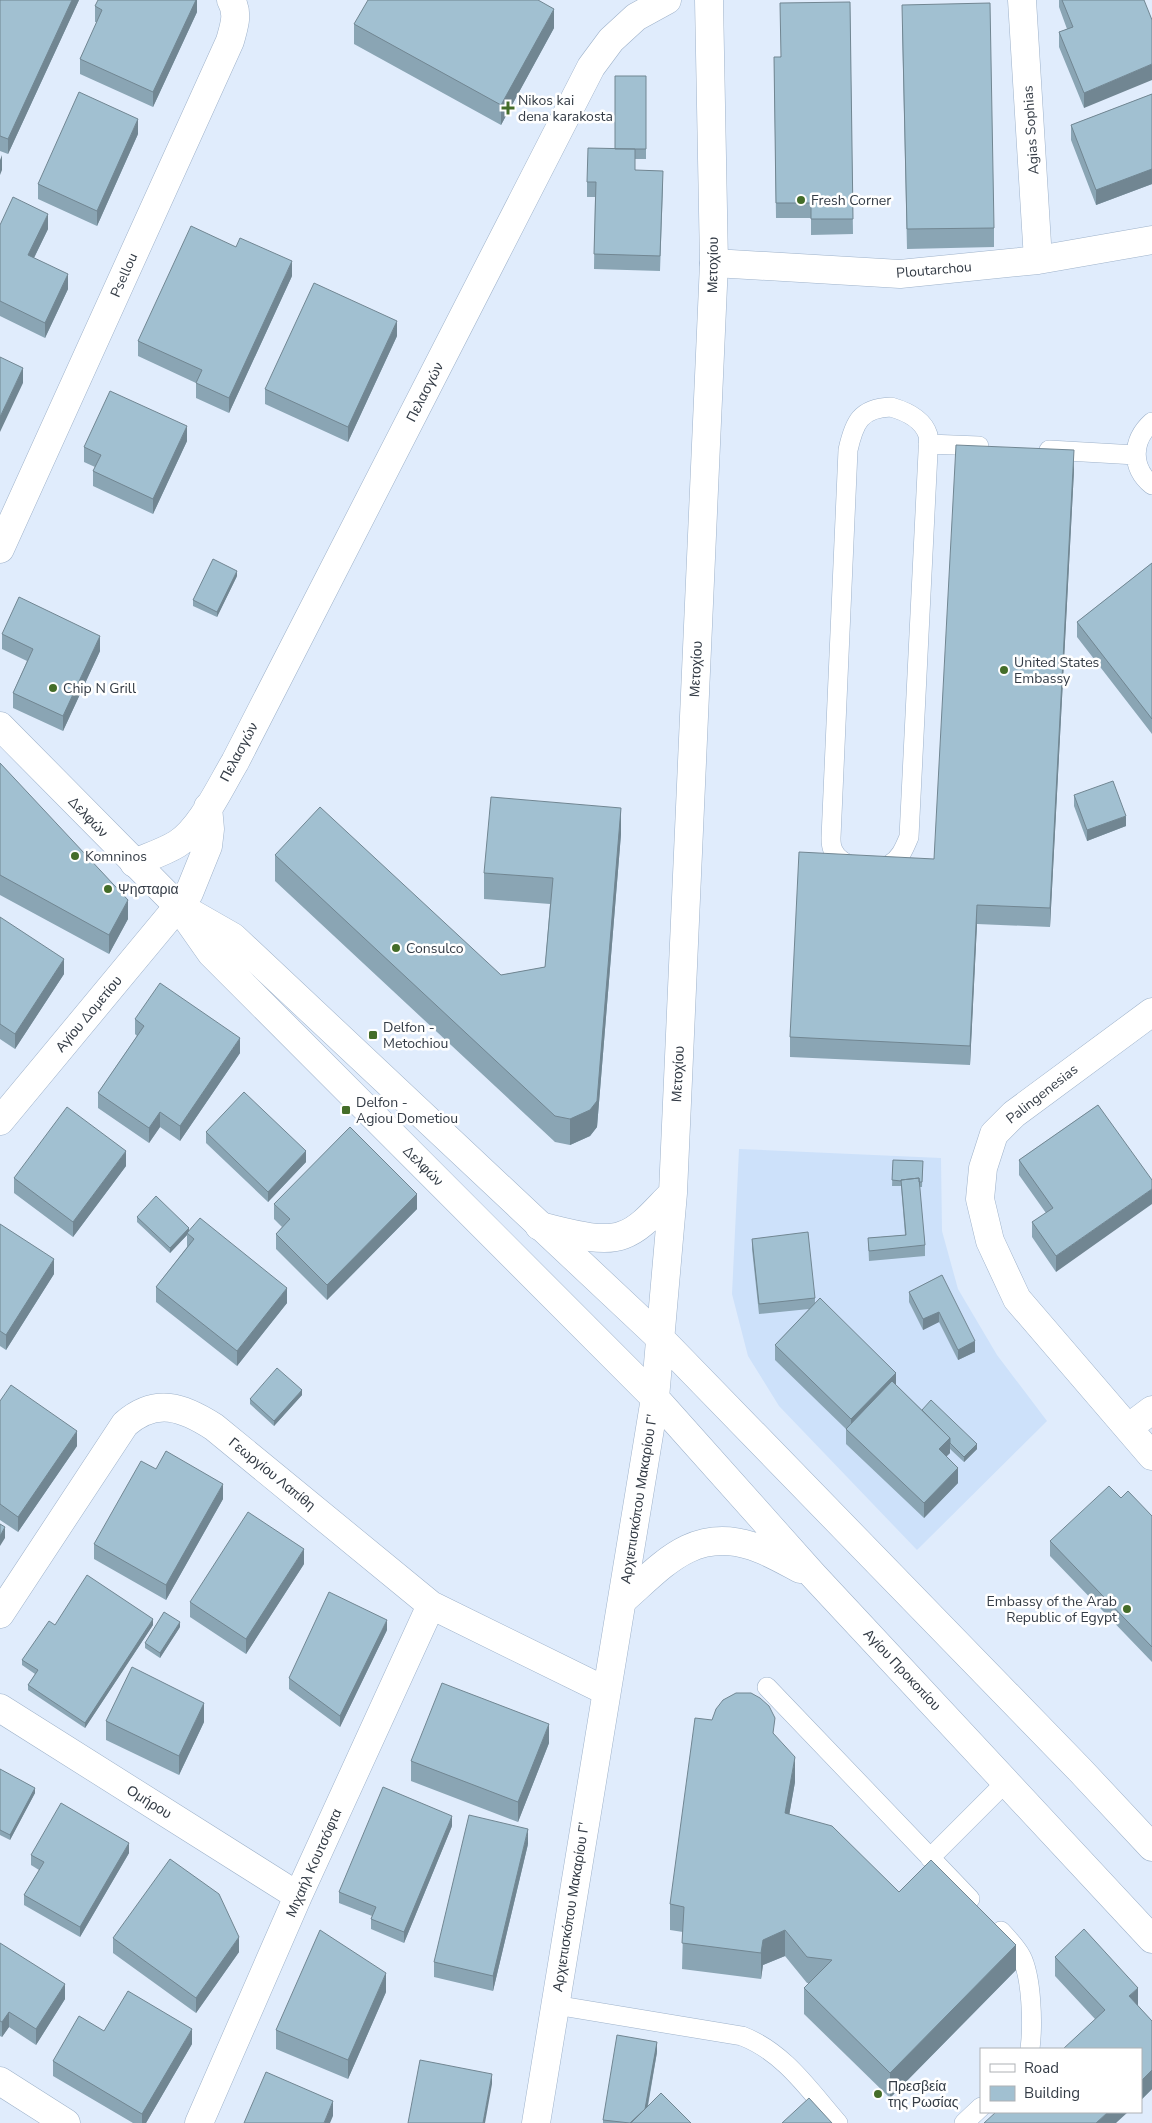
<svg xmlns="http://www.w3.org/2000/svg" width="1152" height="2123" viewBox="0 0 1152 2123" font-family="'Nunito Sans',sans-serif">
  <rect width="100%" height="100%" fill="#e0ecfc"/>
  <path fill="#cde1fa" d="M739,1149L941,1158L942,1231L958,1289L997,1355L1047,1421L917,1550L779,1406L748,1356L732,1294Z"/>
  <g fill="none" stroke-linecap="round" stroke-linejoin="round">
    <defs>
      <path id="service" d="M891,407C905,411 923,419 928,435C929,440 928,447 928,452L909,837C904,849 900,859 889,865C873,874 840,867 833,850C831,846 831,841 831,838L848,450C854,423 860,408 891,407Z
        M1152,422C1132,440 1130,467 1152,485
        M928,444L979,446
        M1049,450L1136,455
        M767,1687L970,1899
        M930,1858L1006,1782
        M1001,1931C1008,1939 1016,1947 1021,1956C1032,1977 1033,2025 1030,2049
        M555,2005L742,2036C784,2052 809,2090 838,2123
        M964,2123L981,2107"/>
      <path id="minor" d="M1022,0L1038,260
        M714,263L900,274L1038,260L1152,240
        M0,549L230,41C234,26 239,14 231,0
        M134,863C148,857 164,852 177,844C201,829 220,787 235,762L591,67L611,40L636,17L667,0
        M1152,1012L1014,1114L994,1134L983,1168L980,1199L990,1241L1017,1299L1152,1456
        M0,1121L189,893L208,846L210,829L208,807
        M1128,1428L1152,1410
        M0,1614L125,1424C156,1397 183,1407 214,1427L431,1605L606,1691
        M0,1708L298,1896
        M0,2081L66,2123
        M199,2123L298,1896L431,1605"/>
      <path id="tertiary" d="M0,726L178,906L211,953L655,1398L536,2123
        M184,909L233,937L660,1338"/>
      <path id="secondary" d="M709,0L714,263L673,1193L655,1398L813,1575L1152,1939
        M539,1226C562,1231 601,1244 623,1235C643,1228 658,1207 673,1193
        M660,1338L1080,1770L1152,1847
        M623,1600C663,1565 693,1527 752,1546C768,1551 785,1561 800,1569"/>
    </defs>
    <use href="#service" stroke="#9eb2ca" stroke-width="20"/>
    <use href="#minor" stroke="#9eb2ca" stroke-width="29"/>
    <use href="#tertiary" stroke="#9eb2ca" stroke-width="29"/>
    <use href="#secondary" stroke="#9eb2ca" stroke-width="29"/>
    <use href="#service" stroke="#fff" stroke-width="19"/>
    <use href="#minor" stroke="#fff" stroke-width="28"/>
    <use href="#tertiary" stroke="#fff" stroke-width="28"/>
    <use href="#secondary" stroke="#fff" stroke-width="28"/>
  </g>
  <path fill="#8aa5b4" d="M0,0H79L8,154L0,151Z
    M197,0V12L153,107L80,74V59L97,22H95V6Z
    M1059,0H1144L1084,108L1059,47V32L1067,29L1059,7Z
    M850,2L853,234L811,235V218H776L774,57H780Z
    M354,24L554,28L501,125L354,44Z
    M902,24L994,228V247L907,249Z
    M646,76V159H635V170L663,186L660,271L594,269L595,197H587V182L615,149Z
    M1152,94V184L1096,205L1071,140V125Z
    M138,134L97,226L38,199V184Z
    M0,225L48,229L34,258L68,289L45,338L0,316Z
    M292,276L229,413L196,398V383L138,356V341Z
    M397,336L348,442L265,404V389Z
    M187,441L153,514L93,486V471L95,467L84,462V447Z
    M1074,470L1050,927L977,924L970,1065L790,1057V1037L934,859Z
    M1152,563V734L1077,637V622Z
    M237,576L217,617L193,606V600Z
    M2,634L100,651L63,731L13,708V693L27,661L2,649Z
    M0,763L128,919L109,954L0,895Z
    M1074,795L1126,826L1087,841L1074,806Z
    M621,834L597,1127L590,1136L570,1145L555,1142L275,881V855L501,975L545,967L550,904L484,899V873Z
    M0,917L64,974L15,1049L0,1039Z
    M135,1019L240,1053L180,1141L160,1127L149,1143L98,1108V1093L137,1036L135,1034Z
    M1098,1105L1056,1272L1032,1237V1222L1046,1213L1019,1175V1160Z
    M206,1132L306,1162L268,1202L206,1143Z
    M893,1160L923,1161L922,1187H919L925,1245V1256L869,1261L868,1238L905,1235L901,1186H892Z
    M126,1166L73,1237L14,1193V1178Z
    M274,1204L417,1209L327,1300L276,1249V1234L282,1227L274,1219Z
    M137,1217L189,1231L287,1303L237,1366L156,1302V1287L187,1247V1235L170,1253L137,1222Z
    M0,1224L54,1274L6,1350L0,1346Z
    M752,1239L815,1298V1303L896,1385L922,1410L977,1449L964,1462L950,1449V1453L946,1456L958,1483L924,1518L846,1444V1429L775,1360V1345L809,1309L759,1314L752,1249Z
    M942,1275L975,1352L958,1360L939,1322L923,1330L909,1302V1292Z
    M302,1395L274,1426L250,1404V1399Z
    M0,1401L77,1446L18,1532L0,1520Z
    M156,1469L223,1499L166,1600L94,1559V1544Z
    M1121,1498L1152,1516V1662L1050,1556V1541Z
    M304,1564L246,1654L190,1617V1602Z
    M153,1625L85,1728L28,1690V1685L35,1674L22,1665V1660Z
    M180,1627L160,1658L145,1648V1643Z
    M387,1630L340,1727L289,1689V1678Z
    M712,1720L775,1735L795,1782L789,1815L899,1892L1016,1970L890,2098L804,2014V1988L809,1983H807L785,1956L763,1965L761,1979L682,1969L683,1932L670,1930V1904Z
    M106,1721L204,1722L179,1775L106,1740Z
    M549,1743L518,1822L411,1781V1761Z
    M0,1769L35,1793L10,1840L0,1835Z
    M452,1826L404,1943L371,1929V1919L372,1916L339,1903V1892Z
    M528,1844L493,1991L434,1977V1962Z
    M129,1853L80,1937L24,1905V1895L39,1870L31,1865V1855Z
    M113,1938L239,1952L196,2013L113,1953Z
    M0,1943L65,1999L36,2045L9,2027L2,2037L0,2036Z
    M1055,1957L1138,2006L1152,2021V2089L1141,2100V2049L1095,2019L1055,1976Z
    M386,1992L348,2079L276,2049V2030Z
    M104,2031L192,2044L146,2123H133L53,2076V2061Z
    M657,2052L648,2106L691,2123H603V2120Z"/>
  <path fill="#718692" d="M72,0H79L8,154V139Z
    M196,0H197V12L153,107V92Z
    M554,9V28L501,125V105Z
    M1152,64V80L1084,108V93Z
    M138,119V134L97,226V211Z
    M2,155V170L0,175V160Z
    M1152,169V184L1096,205V190Z
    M48,214V229L28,270V255Z
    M292,261V276L229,413V398Z
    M68,274V289L45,338V323Z
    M397,321V336L348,442V427Z
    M23,368V383L0,432V417Z
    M187,426V441L153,514V499Z
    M1074,450V470L1050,927V908Z
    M237,571V576L217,617V612Z
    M100,636V651L63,731V716Z
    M621,808V834L597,1127L590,1136L570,1145V1119Z
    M1126,816V826L1087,841V830Z
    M128,900V919L109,954V935Z
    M977,905V924L970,1065V1046Z
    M64,959V974L15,1049V1034Z
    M240,1038V1053L180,1141V1126Z
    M160,1112V1127L149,1143V1128Z
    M126,1151V1166L73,1237V1222Z
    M306,1151V1162L268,1202V1192Z
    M1152,1189V1204L1056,1272V1256Z
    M417,1194V1209L327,1300V1285Z
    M189,1228V1233H187V1235L170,1253V1248Z
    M54,1259V1274L6,1350V1335Z
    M287,1288V1303L237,1366V1351Z
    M939,1312V1322L923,1330V1319Z
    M975,1341V1352L958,1360V1350Z
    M896,1373V1388L851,1434V1419Z
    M302,1390V1395L274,1426V1421Z
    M77,1431V1446L18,1532V1517Z
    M950,1438V1453L939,1464V1449Z
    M977,1444V1449L964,1462V1457Z
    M958,1468V1483L924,1518V1503Z
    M223,1484V1499L166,1600V1585Z
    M5,1527V1538L0,1546V1536Z
    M304,1549V1564L246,1654V1639Z
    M153,1619V1625L85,1728V1723Z
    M387,1620V1630L340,1727V1716Z
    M180,1622V1627L160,1658V1653Z
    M204,1703V1722L179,1775V1756Z
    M549,1724V1743L518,1822V1802Z
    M795,1757V1782L785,1839V1813Z
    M35,1788V1793L10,1840V1835Z
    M452,1816V1826L404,1943V1932Z
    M528,1829V1844L493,1991V1976Z
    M129,1843V1853L80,1937V1927Z
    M785,1930V1956L763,1965L761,1979V1953L763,1940Z
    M239,1937V1952L196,2013V1998Z
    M1016,1945V1970L890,2098V2073Z
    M386,1973V1992L348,2079V2060Z
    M65,1984V1999L36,2045V2029Z
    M1138,1988V2007L1129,1996Z
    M9,2012V2027L2,2037V2022Z
    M192,2029V2044L146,2123H142V2114Z
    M657,2042V2052L645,2120L642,2123H630Z
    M1152,2070V2089L1141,2100V2081Z
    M492,2074V2084L485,2123H483Z
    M333,2101V2116L330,2123H324Z
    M1108,2112H1128L1116,2123H1096Z"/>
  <path fill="#a1c0d1" stroke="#718692" d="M0,0H72L8,139L0,136Z
    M98,0H196L153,92L80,59L102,10L95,6Z
    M368,0H538L554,9L501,105L354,24Z
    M1062,0H1144L1152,20V64L1084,93L1059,32L1073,27Z
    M850,2L853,219H811V203H776L774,57H781L780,3Z
    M990,3L994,228L907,229L902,5Z
    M615,76H646V149H615Z
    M79,92L138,119L97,211L38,184Z
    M1152,94V169L1096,190L1071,125Z
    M588,148L635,149V170L663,171L660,256L594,254L596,182H587Z
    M13,197L48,214L28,255L68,274L45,323L0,301V225Z
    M191,226L236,247L240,238L292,261L229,398L196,383L202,370L138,341Z
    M314,283L397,321L348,427L265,389Z
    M0,357L23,368L0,417Z
    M110,391L187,426L153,499L93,471L101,455L84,447Z
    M956,445L1074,450L1050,908L977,905L970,1046L790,1037L799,852L934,859Z
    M213,559L237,571L217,612L193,600Z
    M1152,563V719L1077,622Z
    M19,597L100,636L63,716L13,693L33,649L2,634Z
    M0,763L128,900L109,935L0,875Z
    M1113,781L1126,816L1087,830L1074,795Z
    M491,797L621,808L597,1101L590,1110L570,1119L555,1116L275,855L320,807L501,975L545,967L553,878L484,873Z
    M0,917L64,959L15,1034L0,1024Z
    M160,983L240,1038L180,1126L160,1112L149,1128L98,1093L144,1026L135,1019Z
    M244,1092L306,1151L268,1192L206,1132Z
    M1098,1105L1152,1180V1189L1056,1256L1032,1222L1053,1208L1019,1160Z
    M67,1107L126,1151L73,1222L14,1178Z
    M350,1127L417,1194L327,1285L276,1234L290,1219L274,1204Z
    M893,1160L923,1161L922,1182H919V1178L901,1180V1181L892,1180Z
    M919,1178L925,1245L869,1251L868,1238L906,1235L901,1180Z
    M156,1196L189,1228L170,1248L137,1217Z
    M200,1218L287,1288L237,1351L156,1287L194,1239L187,1233Z
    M0,1224L54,1259L6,1335L0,1331Z
    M808,1232L815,1298L759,1304L752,1239Z
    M942,1275L975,1341L958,1350L939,1312L923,1319L909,1292Z
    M820,1298L896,1373L851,1419L775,1345Z
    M277,1368L302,1390L274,1421L250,1399Z
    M892,1381L950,1438L939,1449L958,1468L924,1503L846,1429Z
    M11,1385L77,1431L18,1517L0,1504V1401Z
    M931,1400L977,1444L964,1457L950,1443V1438L922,1410Z
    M166,1451L223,1484L166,1585L94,1544L141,1461L156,1469Z
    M1109,1486L1121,1498L1128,1491L1152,1516V1647L1050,1541Z
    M248,1512L304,1549L246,1639L190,1602Z
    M0,1524L5,1527L0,1536Z
    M87,1575L153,1619L85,1723L28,1685L38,1670L22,1660L49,1621L55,1625Z
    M329,1592L387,1620L340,1716L289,1678Z
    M164,1612L180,1622L160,1653L145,1643Z
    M132,1667L204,1703L179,1756L106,1721Z
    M442,1683L549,1724L518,1802L411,1761Z
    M736,1693H751L760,1698L769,1706L775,1718L773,1733L795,1757L785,1813L832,1826L899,1892L931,1860L1016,1945L890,2073L804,1988L832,1960L807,1957L785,1930L763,1940L761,1953L682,1943L684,1907L670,1904L695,1718L712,1720L716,1709L723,1700Z
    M0,1769L35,1788L10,1835L0,1830Z
    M383,1787L452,1816L404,1932L371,1919L376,1907L339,1892Z
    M61,1803L129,1843L80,1927L24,1895L44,1862L31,1855Z
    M469,1815L528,1829L493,1976L434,1962Z
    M170,1859L219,1894L239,1937L196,1998L113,1938Z
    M1084,1929L1138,1988L1129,1996L1152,2021V2070L1141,2081V2049H1063L1105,2010L1055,1957Z
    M320,1930L386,1973L348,2060L276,2030Z
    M0,1943L65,1984L36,2029L9,2012L2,2022L0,2021Z
    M128,1991L192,2029L142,2114L53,2061L79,2016L104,2031Z
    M617,2035L657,2042L645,2109L630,2123L603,2120Z
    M420,2060L492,2074L483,2123H408Z
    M266,2072L333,2101L324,2123H244Z
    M661,2093L691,2123H631Z
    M809,2098L832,2123H782Z
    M996,2112H1108L1096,2123H984Z"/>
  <g fill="#446d29" stroke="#fff" stroke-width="2">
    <path d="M505.5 100.5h5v5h5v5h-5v5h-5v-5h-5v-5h5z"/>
    <circle cx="801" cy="200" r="5"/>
    <circle cx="1004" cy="670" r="5"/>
    <circle cx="53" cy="688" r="5"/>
    <circle cx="75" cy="856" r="5"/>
    <circle cx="108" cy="889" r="5"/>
    <circle cx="396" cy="948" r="5"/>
    <rect x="368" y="1030" width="10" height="10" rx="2.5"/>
    <rect x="341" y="1105" width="10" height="10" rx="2.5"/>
    <circle cx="1127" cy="1609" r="5"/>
    <circle cx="878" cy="2094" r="5"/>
  </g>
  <g text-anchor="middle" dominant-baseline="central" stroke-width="5" stroke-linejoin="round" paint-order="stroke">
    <g font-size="14" fill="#343c46" stroke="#fff" text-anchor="start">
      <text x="518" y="100">Nikos kai<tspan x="518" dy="16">dena karakosta</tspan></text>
      <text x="811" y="200">Fresh Corner</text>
      <text x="1014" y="662">United States<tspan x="1014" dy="16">Embassy</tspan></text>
      <text x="63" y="688">Chip N Grill</text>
      <text x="85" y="856">Komninos</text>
      <text x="118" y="889">Ψησταρια</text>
      <text x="406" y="948">Consulco</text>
      <text x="383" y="1027">Delfon -<tspan x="383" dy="16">Metochiou</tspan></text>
      <text x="356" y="1102">Delfon -<tspan x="356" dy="16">Agiou Dometiou</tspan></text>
      <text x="1117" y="1601" text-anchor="end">Embassy of the Arab<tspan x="1117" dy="16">Republic of Egypt</tspan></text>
      <text x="888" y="2086">Πρεσβεία<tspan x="888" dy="16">της Ρωσίας</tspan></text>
    </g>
    <g font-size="14" fill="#343c46" stroke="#fff">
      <text transform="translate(1031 130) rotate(-94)">Agias Sophias</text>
      <text transform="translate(713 265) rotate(-89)">Μετοχίου</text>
      <text transform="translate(934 270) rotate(-5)">Ploutarchou</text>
      <text transform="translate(124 275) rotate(-66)">Psellou</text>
      <text transform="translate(425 392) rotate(-63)">Πελασγών</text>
      <text transform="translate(696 669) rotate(-87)">Μετοχίου</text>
      <text transform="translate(239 752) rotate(-62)">Πελασγών</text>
      <text transform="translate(88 817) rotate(46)">Δελφών</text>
      <text transform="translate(89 1014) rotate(-50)">Αγίου Δομετίου</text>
      <text transform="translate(678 1074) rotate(-87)">Μετοχίου</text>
      <text transform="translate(1042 1094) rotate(-38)">Palingenesias</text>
      <text transform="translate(423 1166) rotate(45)">Δελφών</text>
      <text transform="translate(272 1474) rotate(39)">Γεωργίου Λαπίθη</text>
      <text transform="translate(639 1499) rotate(-81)">Αρχιεπισκόπου Μακαρίου Γ'</text>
      <text transform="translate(902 1670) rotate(47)">Αγίου Προκοπίου</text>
      <text transform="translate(149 1802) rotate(32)">Ομήρου</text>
      <text transform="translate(314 1863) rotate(-66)">Μιχαήλ Κουτσόφτα</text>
      <text transform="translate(571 1907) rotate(-81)">Αρχιεπισκόπου Μακαρίου Γ'</text>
    </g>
  </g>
  <rect x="980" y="2048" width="162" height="65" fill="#ffffff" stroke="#aeb1b5"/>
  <rect x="990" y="2064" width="25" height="8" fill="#ffffff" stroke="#aeb1b5"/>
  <text x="1024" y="2073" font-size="15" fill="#343c46">Road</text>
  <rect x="990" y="2086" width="25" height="15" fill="#a1c0d1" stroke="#aeb1b5"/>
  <text x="1024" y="2098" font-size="15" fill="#343c46">Building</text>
</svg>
